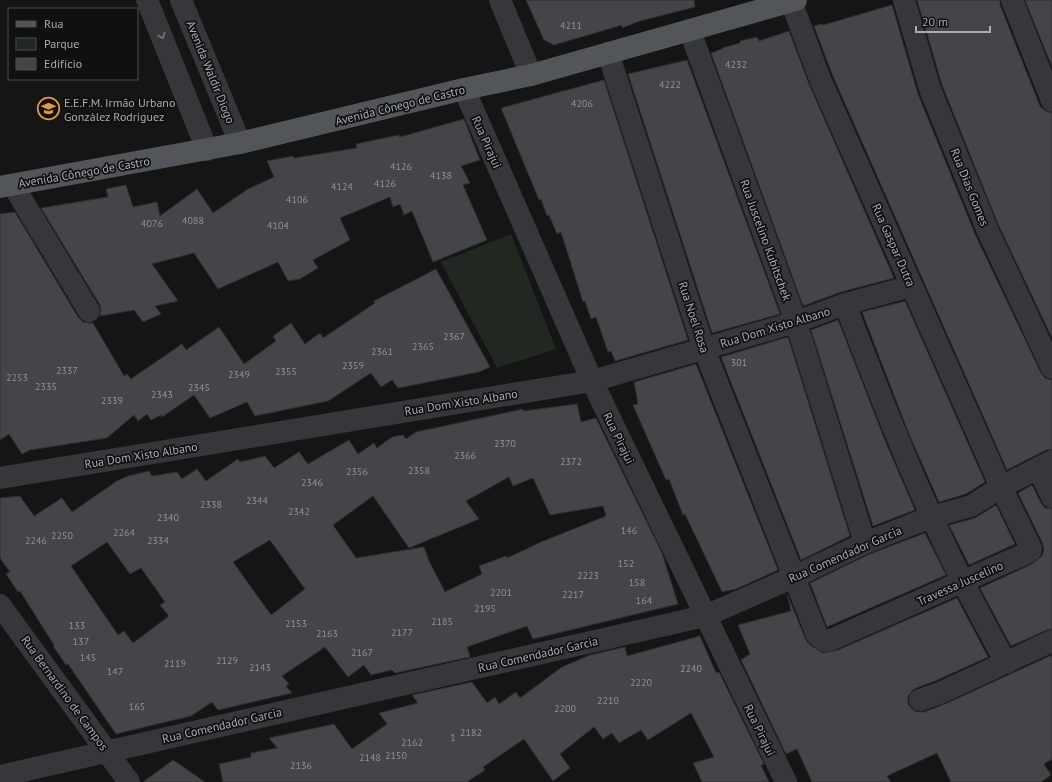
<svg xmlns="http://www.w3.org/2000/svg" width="1052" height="782" viewBox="0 0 1052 782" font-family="'PT Sans',sans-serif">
  <rect width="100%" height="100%" fill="#151516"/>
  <path fill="#212821" d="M511,234L556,349L497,368L441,262Z"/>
  <path fill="#444549" stroke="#2f2f32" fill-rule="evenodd" d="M526,0H694L695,7L640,21L622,28V25L554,45L544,40Z
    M917,0H1000V5L1040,106L1045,111L1052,113V338L998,224L942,85Z
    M1025,0H1052V67Z
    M892,5L918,94L975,234L1041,373L1045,378L1052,380V449L1046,450L1007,470L832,74L814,26L822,24L823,25Z
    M789,31L809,84L894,278L841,292L803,306L711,53L722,49V48L740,43V41L757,37L759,41Z
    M687,60L780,314L712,333L628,74Z
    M604,80L688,340L615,361L611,351L608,352L596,317L591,319L585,301L583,302L561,232L557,234L549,215L547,216L541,199L539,200L501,108Z
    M464,119L480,160L461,166L470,183L463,185L487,240L433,262L412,211L404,215L400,204L393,207L390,197L340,218L350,240L313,260L318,268L300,279L288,281L278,262L218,289L194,253L152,264L178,301L155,306L161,314L143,322L134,310L100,316L101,310L100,305L41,208L108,197L106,189L126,185L133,207L157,202L160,216L197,189L213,213L248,189L274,177L267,161L293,156L294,158L357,148L356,144L399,135L400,137Z
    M15,212L78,317L83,322L89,323H93L124,376L127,374L131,379L182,344L186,350L219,327L244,364L276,341L273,336L291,323L305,344L320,333L323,338L375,303L374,301L436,269L490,367L479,372L398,388L392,380L381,387L371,373L328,401L255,416L247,402L210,418L194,395L162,417L161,415L151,420L147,414L138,421L134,415L107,438L30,450L22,454L9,434L0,440V214Z
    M905,301L985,482L966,494L939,502L909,434L862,312Z
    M838,320L886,443L915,510L873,526L811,330Z
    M788,337L850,536L801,560L721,357Z
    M696,364L778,570L736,589L722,592L685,514L683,515L669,479L666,480L633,405L638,404L634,382Z
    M577,404L581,422L596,418L662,553L678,604L533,639L527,626L467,647L470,657L395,673L392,670L371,675L364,665L348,677L325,647L282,676L289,684L286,686L292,693L218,710L212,702L191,716L116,734L68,664L66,665L53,646L54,645L20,591L18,592L6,574L10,572L0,558V498L20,496L34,516L62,498L72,512L117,481L128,476L149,471L152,476L177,472L182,479L197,469L206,481L238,459L240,462L265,456L274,468L299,452L308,464L349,440L358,454L374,443L377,448L392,437L403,435L406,439L416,432L523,409V411ZM509,477L513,486L533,478L550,515L603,506L606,516L541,542L507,558L506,556L479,566L482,574L445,592L429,561L424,547L356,558L333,525L373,496L409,548L479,519L466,501ZM270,540L305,589L271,615L233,562ZM107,542L130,574L141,568L165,602L160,605L169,616L133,643L124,631L118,635L71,566Z
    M1032,485L1041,503L1045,508L1052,509V629L1047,630L1011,646L980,588L1032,564L1042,556L1044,550L1042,542L1018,493Z
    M996,505L1015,544L969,565L949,525L975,518Z
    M925,533L946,575L827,627L810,583L870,554Z
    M787,594L806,640L810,645L823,653L838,650L957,598L988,657L935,681L916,688L911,692L908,697V704L912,709L917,712H924L945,704L1052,655V759L1044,764L1051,775L1041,782H951L937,753L887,776L891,782H812L797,749L786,754L741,660L750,654L738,625L791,611Z
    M700,636L716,673L719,672L764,764L761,765L769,782H702L693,763L714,757L691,713L648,740L641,730L619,743L612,733L603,739L594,727L560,754L570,768L553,781L524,739L483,767L485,770L467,782H223L219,764L251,757V753L277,748L269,738L334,724L352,749L387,724L379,713L418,703L412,695L472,682L487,703L495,697L499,704L516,692L520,698L562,667L590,655L625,647L627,656Z
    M173,760L205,782H143Z"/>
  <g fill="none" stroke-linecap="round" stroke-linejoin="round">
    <path stroke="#36373b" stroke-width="22" d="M147,0L207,150
      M181,0L240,143
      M500,0L531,75
      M904,0L930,89L987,229L1052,368
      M1012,0L1052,101
      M690,31L796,322L865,543
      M608,53L704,349L817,635L825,641L833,639L1027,553L1031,550V548L1001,487L820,79L791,1
      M464,89L592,381L786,782
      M13,185L89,311
      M845,304C873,376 900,448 932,517C954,567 980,615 1006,663
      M1038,468L1052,497
      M0,478L592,381L796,322L845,304L912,286
      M0,605L129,782
      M920,700L940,693L1052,641
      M0,776L705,616L794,577L865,543L931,517L971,506L1001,487L1052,461"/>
    <path stroke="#525559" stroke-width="22" d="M0,187L240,143L464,89L531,75L796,0"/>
  </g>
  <defs><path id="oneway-chevron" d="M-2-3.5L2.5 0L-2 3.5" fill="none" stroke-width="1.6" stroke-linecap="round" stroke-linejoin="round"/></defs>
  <use stroke="#75787e" href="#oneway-chevron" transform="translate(162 36) rotate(68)"/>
  <defs>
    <symbol id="school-ring" viewBox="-11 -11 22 22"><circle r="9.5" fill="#101011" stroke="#de9845" stroke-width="1.5"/><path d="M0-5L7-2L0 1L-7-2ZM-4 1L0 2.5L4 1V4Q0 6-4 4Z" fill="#de9845"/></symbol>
  </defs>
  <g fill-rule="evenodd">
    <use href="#school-ring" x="36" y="96" width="25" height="25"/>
  </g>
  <g text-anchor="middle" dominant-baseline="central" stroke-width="3.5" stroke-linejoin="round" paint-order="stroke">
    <g font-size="10" fill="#8f939a">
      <text x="571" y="25">4211</text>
      <text x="736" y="64">4232</text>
      <text x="670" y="84">4222</text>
      <text x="582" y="103">4206</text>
      <text x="401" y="166">4126</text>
      <text x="441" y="175">4138</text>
      <text x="385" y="183">4126</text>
      <text x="342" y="186">4124</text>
      <text x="297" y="199">4106</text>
      <text x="193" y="220">4088</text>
      <text x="152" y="223">4076</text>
      <text x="278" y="225">4104</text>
      <text x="454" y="336">2367</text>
      <text x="423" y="346">2365</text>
      <text x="382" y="351">2361</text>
      <text x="739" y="362">301</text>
      <text x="353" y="365">2359</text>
      <text x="67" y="370">2337</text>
      <text x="286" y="371">2355</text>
      <text x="239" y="374">2349</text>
      <text x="17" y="377">2253</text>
      <text x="46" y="386">2335</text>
      <text x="199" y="387">2345</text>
      <text x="162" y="394">2343</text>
      <text x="112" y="400">2339</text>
      <text x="505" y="443">2370</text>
      <text x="465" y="455">2366</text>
      <text x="571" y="461">2372</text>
      <text x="419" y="470">2358</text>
      <text x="357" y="471">2356</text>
      <text x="312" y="482">2346</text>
      <text x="257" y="500">2344</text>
      <text x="211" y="504">2338</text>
      <text x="299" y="511">2342</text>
      <text x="168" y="517">2340</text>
      <text x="629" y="530">146</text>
      <text x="124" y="532">2264</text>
      <text x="62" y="535">2250</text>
      <text x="36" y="540">2246</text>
      <text x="158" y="540">2334</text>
      <text x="626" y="563">152</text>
      <text x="588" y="575">2223</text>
      <text x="637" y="582">158</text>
      <text x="501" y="592">2201</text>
      <text x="573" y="594">2217</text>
      <text x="644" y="600">164</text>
      <text x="485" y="608">2195</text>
      <text x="442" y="621">2185</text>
      <text x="296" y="623">2153</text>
      <text x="77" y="625">133</text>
      <text x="402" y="632">2177</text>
      <text x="327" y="633">2163</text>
      <text x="81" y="641">137</text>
      <text x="362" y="652">2167</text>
      <text x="88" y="657">145</text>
      <text x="227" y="660">2129</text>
      <text x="175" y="663">2119</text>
      <text x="260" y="667">2143</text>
      <text x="691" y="668">2240</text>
      <text x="115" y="671">147</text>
      <text x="641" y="682">2220</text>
      <text x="608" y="700">2210</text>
      <text x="137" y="706">165</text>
      <text x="565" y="708">2200</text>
      <text x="471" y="732">2182</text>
      <text x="453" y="737">1</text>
      <text x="412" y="742">2162</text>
      <text x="396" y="755">2150</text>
      <text x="370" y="757">2148</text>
      <text x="301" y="765">2136</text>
    </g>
    <g font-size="12" fill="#a8adb5" stroke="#101011">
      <text transform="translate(211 72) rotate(68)">Avenida Waldir Diogo</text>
      <text transform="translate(400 105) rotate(-14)">Avenida Cônego de Castro</text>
      <text transform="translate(487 142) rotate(66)">Rua Pirajui</text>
      <text transform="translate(84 172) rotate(-10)">Avenida Cônego de Castro</text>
      <text transform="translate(970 187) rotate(68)">Rua Dias Gomes</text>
      <text transform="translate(766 240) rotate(70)">Rua Juscelino Kubitschek</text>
      <text transform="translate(894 245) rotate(66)">Rua Gaspar Dutra</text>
      <text transform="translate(694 317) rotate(72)">Rua Noel Rosa</text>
      <text transform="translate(775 327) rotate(-17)">Rua Dom Xisto Albano</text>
      <text transform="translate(461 402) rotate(-9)">Rua Dom Xisto Albano</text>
      <text transform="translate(619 438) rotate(64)">Rua Pirajui</text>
      <text transform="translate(141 455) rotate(-9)">Rua Dom Xisto Albano</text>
      <text transform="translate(845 554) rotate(-24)">Rua Comendador Garcia</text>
      <text transform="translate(960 583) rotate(-24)">Travessa Juscelino</text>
      <text transform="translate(538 654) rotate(-13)">Rua Comendador Garcia</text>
      <text transform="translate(65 693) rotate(54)">Rua Bernardino de Campos</text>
      <text transform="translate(222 725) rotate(-13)">Rua Comendador Garcia</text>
      <text transform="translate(760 730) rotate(64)">Rua Pirajui</text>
    </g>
    <g font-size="12" fill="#a8adb5" stroke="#101011" text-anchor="start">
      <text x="64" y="102">E.E.F.M. Irmão Urbano<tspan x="64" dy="14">González Rodriguez</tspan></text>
    </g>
  </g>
  <rect x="8" y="8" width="130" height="72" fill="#101011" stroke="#4d4f53"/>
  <rect x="16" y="21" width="20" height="6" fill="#525559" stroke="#4d4f53"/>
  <text x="44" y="28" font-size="12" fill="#a8adb5">Rua</text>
  <rect x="16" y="38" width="20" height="12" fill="#212821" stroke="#4d4f53"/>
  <text x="44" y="48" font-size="12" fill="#a8adb5">Parque</text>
  <rect x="16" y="58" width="20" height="12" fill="#444549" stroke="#4d4f53"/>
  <text x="44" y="68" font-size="12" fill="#a8adb5">Edifício</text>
  <path d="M916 26v6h74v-6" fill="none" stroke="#a8adb5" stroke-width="2"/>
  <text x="922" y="26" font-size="12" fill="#a8adb5" stroke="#101011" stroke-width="3" paint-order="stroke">20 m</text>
</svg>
